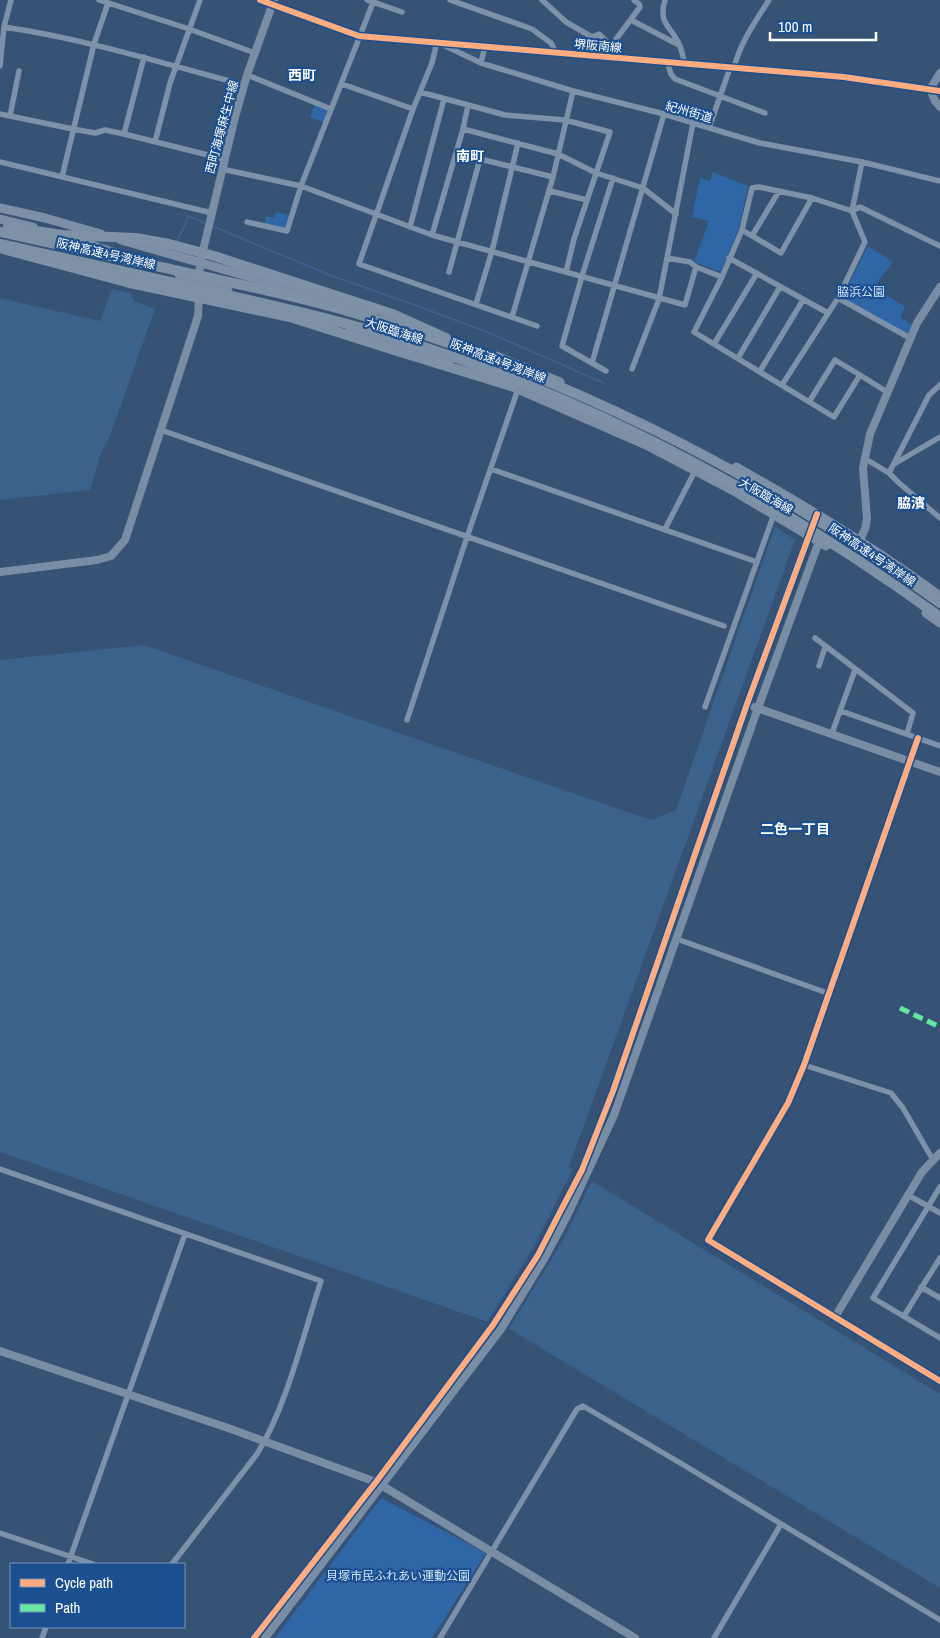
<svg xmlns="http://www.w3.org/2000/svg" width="940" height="1638" viewBox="0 0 940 1638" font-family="'Archivo Narrow','Noto Sans JP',sans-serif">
  <rect width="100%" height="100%" fill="#365274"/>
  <path fill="#2f66a5" d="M315,103L330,109L325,123L310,117Z
    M713,172L748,186L739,228L721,272L694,262L709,221L692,217L700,178L710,181Z
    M276,212L290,215L286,229L265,224L266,216L274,218Z
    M868,246L893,262L874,287L905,307L900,317L912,325L908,334L842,297Z
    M381,1498L486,1553L432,1638H275Z"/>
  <path fill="#3b618d" d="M112,289L130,293L134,301L155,309L110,436L102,450L90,490L0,500V298L100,321Z
    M775,526L795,540L569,1167L940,1394V1588L511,1330L0,1152V660L144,645L651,820L676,810Z"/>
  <path fill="#365274" d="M574,1167L593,1179L562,1242L507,1332L488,1325L486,1324L533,1248Z"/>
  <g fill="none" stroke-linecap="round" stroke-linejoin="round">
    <path stroke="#3b618d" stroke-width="2" d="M212,226L332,276L412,304L487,332L604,383
      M176,242L186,223L188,216L207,224"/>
    <path stroke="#7d92a8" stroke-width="5.5" d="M99,0L189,29L255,53
      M367,0L402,12
      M450,0L532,29L551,43L556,53
      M542,0L566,22L592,37L599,34L611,46L610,58
      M665,0C658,24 670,25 679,44C682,50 683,58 685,64
      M631,20L677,44
      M4,27C86,39 165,64 244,85
      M611,46L640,7L639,4L634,0
      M667,62L671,74L675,79L765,113
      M481,63L485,46
      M0,66L4,27L11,0
      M734,68C740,43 755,22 769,0
      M247,75L331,109
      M342,84L413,109L432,63L437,42L481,63L573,91L664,114L726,133L760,143L862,162L940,181
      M420,92L505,115L565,120L610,132L574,239L566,272
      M413,109L359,264L537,326
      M0,114L73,129L95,133L105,130L124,134L224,159
      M10,116L19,71
      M693,123L667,258L690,262L696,267
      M709,128L730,68
      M463,129L468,105
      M124,134L144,57
      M155,142L170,83L200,0
      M0,162L212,213
      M222,169L301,186L432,235L685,305L696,267L722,277
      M62,177L94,44L108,3
      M550,191L587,200
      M852,211L860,207L940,246
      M852,211L862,162
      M247,222L287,231L301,186L374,0
      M410,227L444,99
      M742,230L781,253L812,198
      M432,235L463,129L558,154L596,173L643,188L676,214
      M752,236L779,191
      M729,258L828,313
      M449,272L480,159L553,177
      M838,298L910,338
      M476,304L492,251L518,143
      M512,317L553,177L573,91
      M714,344L757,273
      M738,358L780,287
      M592,363L664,114
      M632,369L659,299L667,258
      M606,371L562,346L582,276L613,178
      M760,371L803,300
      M782,385L838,298L865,242L852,211L812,198L759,187L752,188L742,230L722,277L694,332L834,417L860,375L887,392
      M809,402L835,360L860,375
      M161,430L724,626
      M864,458L889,473L898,482L940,518
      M894,464L940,437
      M491,469L757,562
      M889,473L929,395L940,385
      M665,529L695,471
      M815,638L913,713L907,734
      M819,666L825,647
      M705,707L774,514
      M841,711L940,746
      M407,720L467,537L518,389
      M832,733L855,670
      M918,738L804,1065L788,1103L708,1240L940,1381
      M677,939L830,994
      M804,1065L891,1093L903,1108L933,1160
      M0,1169L321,1281C303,1335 287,1406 257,1454L172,1564
      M940,1187L873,1298L940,1338
      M908,1195L940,1213
      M921,1287L940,1298
      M904,1316L940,1258
      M0,1533L93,1564
      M68,1564L185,1234
      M42,1638L46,1627
      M440,1638L577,1409L583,1406L682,1464L940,1620
      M714,1638L781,1524"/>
    <path stroke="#798da4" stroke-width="8" d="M260,0L359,36L844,77L940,91
      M940,73L930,89L935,101L940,107
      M199,281L200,263L234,121L247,75L274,0
      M860,540L865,529L867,519L863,468L870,434L917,323L940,287
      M0,572L97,560L111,556L125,540L198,316L199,292
      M754,707L940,772
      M835,1317L922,1172L940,1153
      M0,1351L231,1429L376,1482L635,1638
      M254,1638L376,1482L493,1325L538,1255L560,1212L582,1170L613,1091L747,704L816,515
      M265,1638L501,1329L544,1259L567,1216L614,1115L758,708L821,536"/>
    <path stroke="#7d8ea7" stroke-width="9" d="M0,208L45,218L101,234
      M0,219L33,227
      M67,237L122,255
      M121,240L373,312
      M179,275L228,291
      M350,330L449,362
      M496,356L560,382
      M506,384L648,446L732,490L826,546
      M736,467C806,506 875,548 940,596
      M926,613L940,623"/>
    <path stroke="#7e92a7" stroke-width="10" d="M3,249L130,283
      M374,308L395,315L446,338
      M394,350L511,386"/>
    <path stroke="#7e92a7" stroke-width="10" d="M8,227L63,235L136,238L169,244L214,256L374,308
      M0,232C57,244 113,257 170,269C227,282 284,293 340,309C552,368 763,473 940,603
      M0,244C68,259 137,274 205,290C270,305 335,319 399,339C593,399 776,498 940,617
      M130,283L290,317L394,350"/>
    <path stroke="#66e7a1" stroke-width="5" stroke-dasharray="10 5" stroke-linecap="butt" d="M900,1008L940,1027"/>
    <defs>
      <path id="cycleway" d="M260,0L359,36L844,77L940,91
        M918,738L804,1065L788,1103L708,1240L940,1381
        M254,1638L376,1482L493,1325L538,1255L560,1212L582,1170L613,1091L747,704L817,514"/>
    </defs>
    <use href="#cycleway" stroke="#1b4f8f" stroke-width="9"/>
    <use href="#cycleway" stroke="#ffac80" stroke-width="6"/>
  </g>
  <g text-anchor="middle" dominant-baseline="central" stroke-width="4.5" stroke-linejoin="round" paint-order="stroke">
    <g font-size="12" fill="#fff" stroke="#1b4f8f">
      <text transform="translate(598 46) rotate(5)">堺阪南線</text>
      <text transform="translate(689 112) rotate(16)">紀州街道</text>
      <text transform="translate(222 127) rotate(-75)">西町海塚麻生中線</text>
      <text transform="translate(106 254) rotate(13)">阪神高速4号湾岸線</text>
      <text transform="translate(394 331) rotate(18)">大阪臨海線</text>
      <text transform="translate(498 361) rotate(21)">阪神高速4号湾岸線</text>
      <text transform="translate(766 496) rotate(30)">大阪臨海線</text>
      <text transform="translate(872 555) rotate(34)">阪神高速4号湾岸線</text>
    </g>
    <g font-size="12" fill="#cfe3fa" stroke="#1b4f8f">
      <text x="861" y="292">脇浜公園</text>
      <text x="398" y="1576">貝塚市民ふれあい運動公園</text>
    </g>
    <g font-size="14" font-weight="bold" fill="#fff" stroke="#1b4f8f">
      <text x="302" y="75">西町</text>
      <text x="470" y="156">南町</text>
      <text x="911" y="503">脇濱</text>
      <text x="795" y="829">二色一丁目</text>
    </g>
  </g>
  <rect x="10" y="1563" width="175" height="65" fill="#1b4f8f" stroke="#7695bc"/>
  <rect x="20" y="1579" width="25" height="8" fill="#ffac80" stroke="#7695bc"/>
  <text x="55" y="1588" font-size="15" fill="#ffffff">Cycle path</text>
  <rect x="20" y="1604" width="25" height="8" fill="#66e7a1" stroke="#7695bc"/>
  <text x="55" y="1613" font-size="15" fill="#ffffff">Path</text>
  <path d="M770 32v8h106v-8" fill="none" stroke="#ffffff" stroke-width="2.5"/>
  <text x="778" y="32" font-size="15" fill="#ffffff" stroke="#1b4f8f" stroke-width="4" paint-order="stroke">100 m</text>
</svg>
